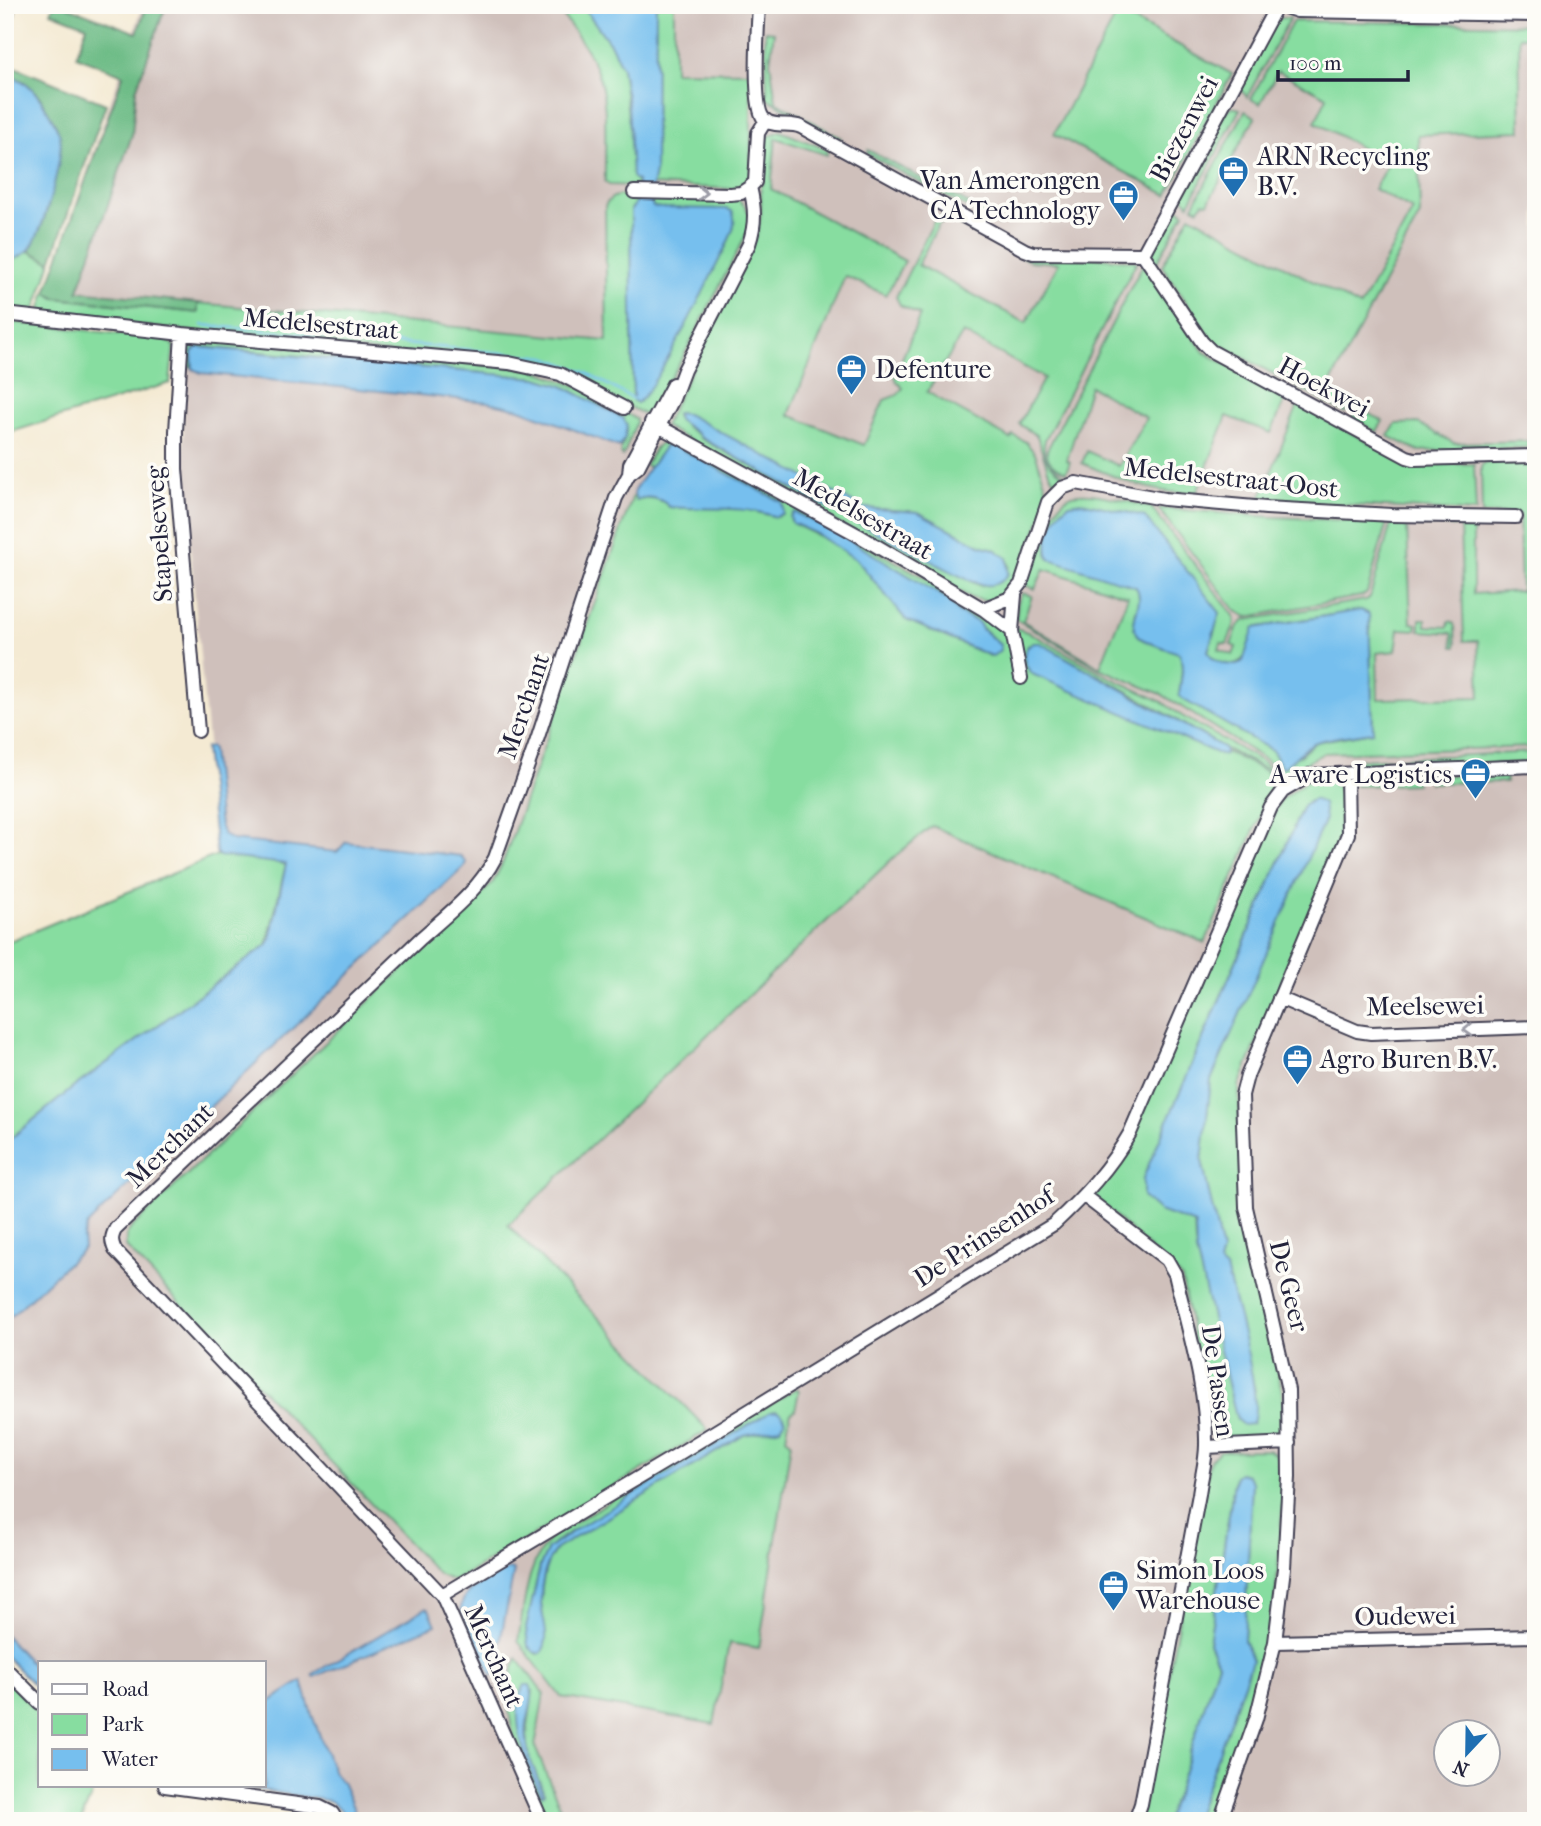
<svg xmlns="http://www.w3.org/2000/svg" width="1541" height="1826" viewBox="0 0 1541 1826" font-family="'IM FELL French Canon',serif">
  <rect width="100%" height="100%" fill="#fdfcf7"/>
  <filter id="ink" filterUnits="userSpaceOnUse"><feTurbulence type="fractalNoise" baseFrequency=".0143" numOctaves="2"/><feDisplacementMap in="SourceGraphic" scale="14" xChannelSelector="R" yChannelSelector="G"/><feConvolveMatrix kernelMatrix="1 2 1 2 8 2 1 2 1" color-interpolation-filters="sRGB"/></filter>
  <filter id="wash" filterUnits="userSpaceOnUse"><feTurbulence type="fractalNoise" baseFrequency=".00686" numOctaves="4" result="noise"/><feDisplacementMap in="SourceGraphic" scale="28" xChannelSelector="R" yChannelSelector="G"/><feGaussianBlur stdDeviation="1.57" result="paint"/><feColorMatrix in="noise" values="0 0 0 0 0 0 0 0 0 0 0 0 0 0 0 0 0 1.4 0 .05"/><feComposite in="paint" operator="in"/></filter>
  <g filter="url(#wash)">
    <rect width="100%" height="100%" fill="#f4ead3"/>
    <path fill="#cfc0bb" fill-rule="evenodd" d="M143,5H1490L1491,9L1536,5V1821H349L341,1797L264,1783V1663H40V1684L5,1647V1304L392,907L217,839L183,470L185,323L41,308ZM1446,1731H1488V1773H1446Z"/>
    <path fill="#87dda0" stroke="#54806e" stroke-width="2" fill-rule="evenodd" d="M555,5H582L611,45L622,68L637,186L609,185L605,182C604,146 610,102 596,69C587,46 569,25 555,5Z
      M656,5H674V71L751,72V175L745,182L733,189L651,185L655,171Z
      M1118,12L1232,74L1167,195L1054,134Z
      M1281,18H1290L1247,97L1241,90V83L1273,24Z
      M1293,21L1536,25V36L1519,37L1521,131L1418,135L1420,215L1327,390L1350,403L1345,413L1213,341L1162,266L1190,215L1360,307L1413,210L1374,189L1388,163L1315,122L1327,97L1278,71L1260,104L1251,99Z
      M765,31L774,32L770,62L776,101L841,138L838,141L767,98Z
      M1232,107L1240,109L1189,204L1181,194L1225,112Z
      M1245,111L1255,117L1208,203L1203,202L1199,209L1193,206Z
      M780,131L828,150L827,155L776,138L771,189L905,261L886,295L845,276L789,415L864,445L884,400L897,395L903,388L897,382L895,376L920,315L900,305L896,297L933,223L939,217L953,216L1003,243L1002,247L948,219L938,225L918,265L1026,323L1059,263L1030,261L1015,254L1017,250L1137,261L1045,440C1041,459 1050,466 1065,476L1057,486L1048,470L1037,436L1019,424L1044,378L963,333L927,392L1011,439L1013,435L1026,442L1036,455L1049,496L1018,580L1010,593L987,601L972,598L664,426L757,235L761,214V185H763L767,137ZM680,413L863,508L918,512L980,546L994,549L1007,558L1009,567L981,586L815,501L700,438L698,434L687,428L676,416Z
      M868,150L1001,221L999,225L867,154Z
      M633,195V198H637L631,210L633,400L657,376L726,246L662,208L653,207L651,199L739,200C751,210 751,218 747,233L682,359L647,416L562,372L42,315L40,311L46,292L56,298L197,313L198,303L607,341L605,206C611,194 621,195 633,195Z
      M1179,208L1184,213L1156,264C1144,247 1164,225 1173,209Z
      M29,251L51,262L36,307L33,311L5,310V264Z
      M1143,264L1204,352L1408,464H1474L1476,512L1260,500L1298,405L1286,398L1271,433L1227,416L1197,492C1160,497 1116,478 1082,463L1087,451L1119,466L1146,418L1090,386L1067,460L1070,462L1066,472C1056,467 1046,463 1047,450Z
      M5,321L164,339L174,345L170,383L5,434Z
      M187,338L534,370L577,386L636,419V423L623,456L621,455V447L624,442L623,418L563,386L537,378L206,347L191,356V367L181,366Z
      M1358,408L1383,421L1377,432L1352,418Z
      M1418,423L1454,443L1536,441V447L1419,451L1388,436L1396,424Z
      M669,437L1016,628L1030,633L1111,678L1161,701L1182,716L1264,763L1281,783L1279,785L1265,769L1226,749L1138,697L1040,643H1032L1027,647L1028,669L1030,672L1221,755L1226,752L1264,770L1278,786L1269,796L1205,943L932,826L893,858L508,1225L708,1430L537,1533L454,1581L439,1575L126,1247V1236L131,1228L492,884L503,862L632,498L634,496L636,500C648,496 662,498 669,507L740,508L777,517L783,513V504L667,445L651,468L645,465L656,447ZM796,512L836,532L947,599L959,613L973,619L1000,645L990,656L906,620L861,563L837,545L792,523L790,517Z
      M1536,461V747L1324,753L1281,777L1267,761L1161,694L1099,668L1016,619L1018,602L1022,593L1032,596L1023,621L1100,667L1128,596L1044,569L1035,589L1024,585L1045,522C1055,515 1057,503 1068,497C1083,487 1132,503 1151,507L1234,616L1235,623L1227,644L1221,643L1219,650L1233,655L1236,647L1231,645L1238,626L1245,620L1366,600L1370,597L1392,520L1473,522V594L1521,591L1519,514H1482L1481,467L1483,463ZM1057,517L1220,613L1208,651C1212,659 1217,662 1226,664C1247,669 1249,644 1254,628L1361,610L1369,614L1373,732L1315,742L1301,755L1291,759L1286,766L1273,751L1186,701L1179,696L1183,664L1179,653L1140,638C1139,633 1135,627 1135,621C1133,608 1145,601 1136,587L1047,554V547ZM1407,525L1460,526L1464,641H1478L1480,697L1378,699L1377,653L1396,651L1399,629L1416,630L1417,624L1411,623Z
      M1158,508L1272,517L1387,522L1367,593L1362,596L1247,617L1236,611Z
      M1420,619H1426V626L1448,627L1449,621L1453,622L1455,627L1456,647H1453L1452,633L1420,631Z
      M1536,752V762L1359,769L1358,760Z
      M1505,773L1506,782L1429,783L1431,776Z
      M1415,776L1416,784L1355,786L1354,779Z
      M1328,779C1347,789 1343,811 1343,830L1239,1086L1241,1202L1282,1391L1284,1424L1282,1430L1275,1438L1221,1442L1214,1437L1210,1431L1182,1279L1097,1199L1096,1192L1111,1171L1280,800L1308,780ZM1303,806L1265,955L1211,1080L1202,1161L1222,1252L1219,1263L1226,1269L1255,1391L1232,1400L1195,1243L1189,1070Z
      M217,855L286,864L267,945L74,1087L5,1143V943Z
      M797,1388L799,1391L795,1410L790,1414L786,1438L791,1442L759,1648L729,1643L714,1724L561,1697L518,1641C525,1604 525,1562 554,1535ZM775,1411L780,1428L744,1435L556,1549L546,1565L542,1587L541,1603L546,1640L538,1654L534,1652L526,1628L540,1566L548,1549L562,1537Z
      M1268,1450L1281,1457L1285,1468C1280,1544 1277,1619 1259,1693C1248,1736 1229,1779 1215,1821H1194L1252,1661L1244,1640L1252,1482L1247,1475L1239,1473L1235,1476L1209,1643L1218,1663L1178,1790L1166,1821H1140L1210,1460L1220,1451Z
      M517,1658L544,1693L535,1747L566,1821H556L552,1811L549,1813L552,1821H548C527,1775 492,1709 517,1658ZM521,1690L533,1691L526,1743V1750L544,1793L542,1795C522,1762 516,1728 521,1690Z
      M5,1678L40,1714V1786H95L81,1821H5Z"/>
    <path fill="#6dbc86" stroke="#486f60" stroke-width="2" d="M54,5H63L137,33L147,5H166L136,90L132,135L78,291L198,303V313L55,298L46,292L123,75L76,56L87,26L51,12Z
      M5,63L106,104L51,262L29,251L42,225L49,203L57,127L37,93L25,82L5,73Z"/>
    <path fill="#76bfee" stroke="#4c7094" stroke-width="2" d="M5,5H16L13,30L5,55Z
      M582,5H656L655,171C654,184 647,194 653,207L662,208L727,209L732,211C738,223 731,235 726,246C712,274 656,391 637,403L633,401L631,210L637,201V181L632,177L628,104L622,68L611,45Z
      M5,73C13,77 23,80 29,86C38,93 57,125 60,136C65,154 42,237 29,250C23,256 13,260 5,264Z
      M198,347L537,378L563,386L623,418L627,425L625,438L619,447L520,409L488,402L201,373L193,369L192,352Z
      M676,413L687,414L863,508L918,512L980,545L994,549L1007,558L1008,574C995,593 978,584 960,576L815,501L700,437L698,434L678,420Z
      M673,445L782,502L783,513L776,517C741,504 705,511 669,507C662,498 647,495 636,500L634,494L636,487L665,446Z
      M1081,502L1144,516L1220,613L1208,651C1213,662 1225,665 1237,665L1243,661L1254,628L1361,610L1369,614L1373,732C1358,735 1323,737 1312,744C1301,750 1293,762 1282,768L1273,751L1184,700L1179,696L1183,664L1179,653C1167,649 1153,645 1142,639C1122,627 1147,604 1136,587L1050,559C1042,545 1054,511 1070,504C1073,503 1077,503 1081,502Z
      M794,512L836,532L947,599L959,613L978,622L983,630L1000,645V650L993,656L986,654L906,620L857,560L815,533L792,523L790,517Z
      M1033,643H1040L1224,748L1225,754L1221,755L1034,675C1023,666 1019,650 1033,643Z
      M210,747L212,750L220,826L224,835L232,840L337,852L346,842L461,856L466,862L464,867L257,1062L87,1225L83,1237L84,1248L5,1322V1143L74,1087L267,945L270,940L286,864L219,856L216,852L205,748Z
      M1314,799L1323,804L1325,819L1211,1080L1202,1161L1222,1252L1219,1263L1226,1269C1233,1297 1265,1402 1252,1424L1243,1425L1237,1420L1232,1400L1196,1252L1195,1224L1159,1211L1143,1197V1178L1303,806Z
      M777,1411L782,1414L785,1421L780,1428L744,1435L556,1549C545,1563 540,1585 541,1603C542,1620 552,1638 541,1653L534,1652L528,1646L526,1628L540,1566L548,1549L579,1527L770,1412Z
      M1239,1473L1247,1475L1252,1482L1244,1640L1252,1661L1194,1821H1166L1178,1790L1218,1663L1209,1643L1235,1476Z
      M508,1569L514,1570L494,1674L492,1676L461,1610C460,1588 492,1579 508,1569Z
      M426,1608L429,1609L436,1625L314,1677L313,1674Z
      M5,1635L40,1673V1691L5,1656Z
      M302,1681L312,1715L334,1773L342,1782L359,1821H346L340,1809L330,1801L236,1786H264V1705Z
      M525,1685H530C535,1695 529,1712 527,1723C523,1749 534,1769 544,1793L542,1795C527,1772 507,1710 525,1685Z"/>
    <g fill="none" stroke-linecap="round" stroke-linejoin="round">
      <path stroke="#76bfee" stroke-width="2.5" d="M202,325L545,357L587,373L633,399"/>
    </g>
  </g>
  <g filter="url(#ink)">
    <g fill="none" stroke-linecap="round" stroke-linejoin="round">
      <defs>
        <path id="minor" d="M759,5C758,25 752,107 764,119C774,128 789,122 801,127L1025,250L1033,253L1143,254
          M1279,5L1297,11L1536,15
          M634,192L730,194L741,193L750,187
          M1143,254L1202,342L1211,351L1407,457L1414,459L1536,456
          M1143,254L1277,5
          M5,314L182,334L509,363L560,374L624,408
          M182,334L176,431V469L198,731
          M651,422L858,535L983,609L1012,631
          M629,474L630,464L673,384
          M1015,595L1012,631L1021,678
          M983,609L1010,598L1021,584L1048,502L1062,488L1076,483L1164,499L1266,508L1392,515L1516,517
          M1279,998L1357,1031L1371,1033L1536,1027
          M1084,1196L1167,1260L1175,1274C1188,1330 1207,1388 1206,1445C1206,1461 1201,1478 1199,1494L1141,1804L1135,1821
          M1206,1447L1289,1443
          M442,1595L675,1456L1054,1224C1084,1196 1110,1168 1130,1133L1271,807L1283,791L1310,775L1536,766
          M1275,1642L1536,1636
          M5,1668L40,1703
          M165,1786L320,1807L332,1813L337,1821
          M542,1821L442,1595L115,1250C111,1241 111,1237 116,1228L421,938C449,913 478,891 495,858L537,740L616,498L629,474L638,467L673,399L684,370L749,244C756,223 755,208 750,187L755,182L758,133L766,120
          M1220,1821L1256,1719L1275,1642L1284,1568L1289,1477L1288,1390L1246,1207L1242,1095L1247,1076L1348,834L1347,774"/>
      </defs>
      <use href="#minor" stroke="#424052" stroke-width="16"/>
      <use href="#minor" stroke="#fff" stroke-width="12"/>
    </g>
    <defs><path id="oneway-chevron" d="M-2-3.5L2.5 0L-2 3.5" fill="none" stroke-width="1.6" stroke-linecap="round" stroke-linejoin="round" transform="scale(1.75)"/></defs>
    <g stroke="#9c9ca7">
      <use href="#oneway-chevron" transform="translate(703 193) rotate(1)"/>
      <use href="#oneway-chevron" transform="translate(1468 1030) rotate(178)"/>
    </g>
  </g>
  <defs>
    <symbol id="office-pin" viewBox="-11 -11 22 30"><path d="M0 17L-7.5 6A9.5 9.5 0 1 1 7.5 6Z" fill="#1f6fb2" stroke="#fdfcf7"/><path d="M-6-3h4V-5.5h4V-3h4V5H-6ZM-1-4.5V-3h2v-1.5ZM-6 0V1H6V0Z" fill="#fff"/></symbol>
  </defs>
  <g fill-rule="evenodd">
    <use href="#office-pin" x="1216" y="154" width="35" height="47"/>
    <use href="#office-pin" x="1106" y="178" width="35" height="47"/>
    <use href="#office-pin" x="834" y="352" width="35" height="47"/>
    <use href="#office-pin" x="1458" y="756" width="35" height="47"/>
    <use href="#office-pin" x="1280" y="1042" width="35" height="47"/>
    <use href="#office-pin" x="1096" y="1568" width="35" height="47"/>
  </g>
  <g text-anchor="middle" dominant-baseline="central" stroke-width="7" stroke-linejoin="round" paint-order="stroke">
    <g font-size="26" fill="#22223b" stroke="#fdfcf7">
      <text transform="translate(1184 129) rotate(-62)">Biezenwei</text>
      <text transform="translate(321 324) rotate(5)">Medelsestraat</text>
      <text transform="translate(1324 387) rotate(28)">Hoekwei</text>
      <text transform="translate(1231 478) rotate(6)">Medelsestraat-Oost</text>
      <text transform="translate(863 514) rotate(30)">Medelsestraat</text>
      <text transform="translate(159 534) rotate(-94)">Stapelseweg</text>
      <text transform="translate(524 706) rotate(-71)">Merchant</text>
      <text transform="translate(1425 1006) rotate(-1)">Meelsewei</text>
      <text transform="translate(170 1145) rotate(-44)">Merchant</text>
      <text transform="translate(984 1237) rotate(-33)">De Prinsenhof</text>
      <text transform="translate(1289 1286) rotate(76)">De Geer</text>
      <text transform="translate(1218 1381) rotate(82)">De Passen</text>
      <text transform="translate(1405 1616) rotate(-1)">Oudewei</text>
      <text transform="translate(494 1656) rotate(66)">Merchant</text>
    </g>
    <g font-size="26" fill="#22223b" stroke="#fdfcf7" text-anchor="start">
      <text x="1257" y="156">ARN Recycling<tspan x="1257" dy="30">B.V.</tspan></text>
      <text x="1100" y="180" text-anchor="end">Van Amerongen<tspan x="1100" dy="30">CA Technology</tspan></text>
      <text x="875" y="369">Defenture</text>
      <text x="1452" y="774" text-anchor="end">A-ware Logistics</text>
      <text x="1320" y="1059">Agro Buren B.V.</text>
      <text x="1136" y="1570">Simon Loos<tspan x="1136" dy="30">Warehouse</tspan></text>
    </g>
  </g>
  <rect width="1541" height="1826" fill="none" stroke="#fdfcf7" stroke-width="28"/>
  <rect x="38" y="1661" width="228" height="126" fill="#fdfcf7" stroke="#a5a5ac" stroke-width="2"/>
  <rect x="52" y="1684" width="35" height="10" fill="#ffffff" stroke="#a5a5ac" stroke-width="2"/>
  <text x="102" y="1696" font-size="21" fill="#22223b">Road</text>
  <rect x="52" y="1714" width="35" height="21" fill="#87dda0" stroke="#a5a5ac" stroke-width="2"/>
  <text x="102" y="1731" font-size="21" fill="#22223b">Park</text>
  <rect x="52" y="1749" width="35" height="21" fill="#76bfee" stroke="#a5a5ac" stroke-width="2"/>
  <text x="102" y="1766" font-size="21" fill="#22223b">Water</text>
  <g transform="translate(1467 1753) rotate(202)"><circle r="33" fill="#fdfcf7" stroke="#a5a5ac" stroke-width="2"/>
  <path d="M0-5L12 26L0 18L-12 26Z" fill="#1f6fb2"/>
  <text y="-10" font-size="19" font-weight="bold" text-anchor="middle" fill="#22223b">N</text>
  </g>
  <path d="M1278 70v10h130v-10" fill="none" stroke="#22223b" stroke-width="3.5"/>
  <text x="1289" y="70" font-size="21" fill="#22223b" stroke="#fdfcf7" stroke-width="5" paint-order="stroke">100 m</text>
</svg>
